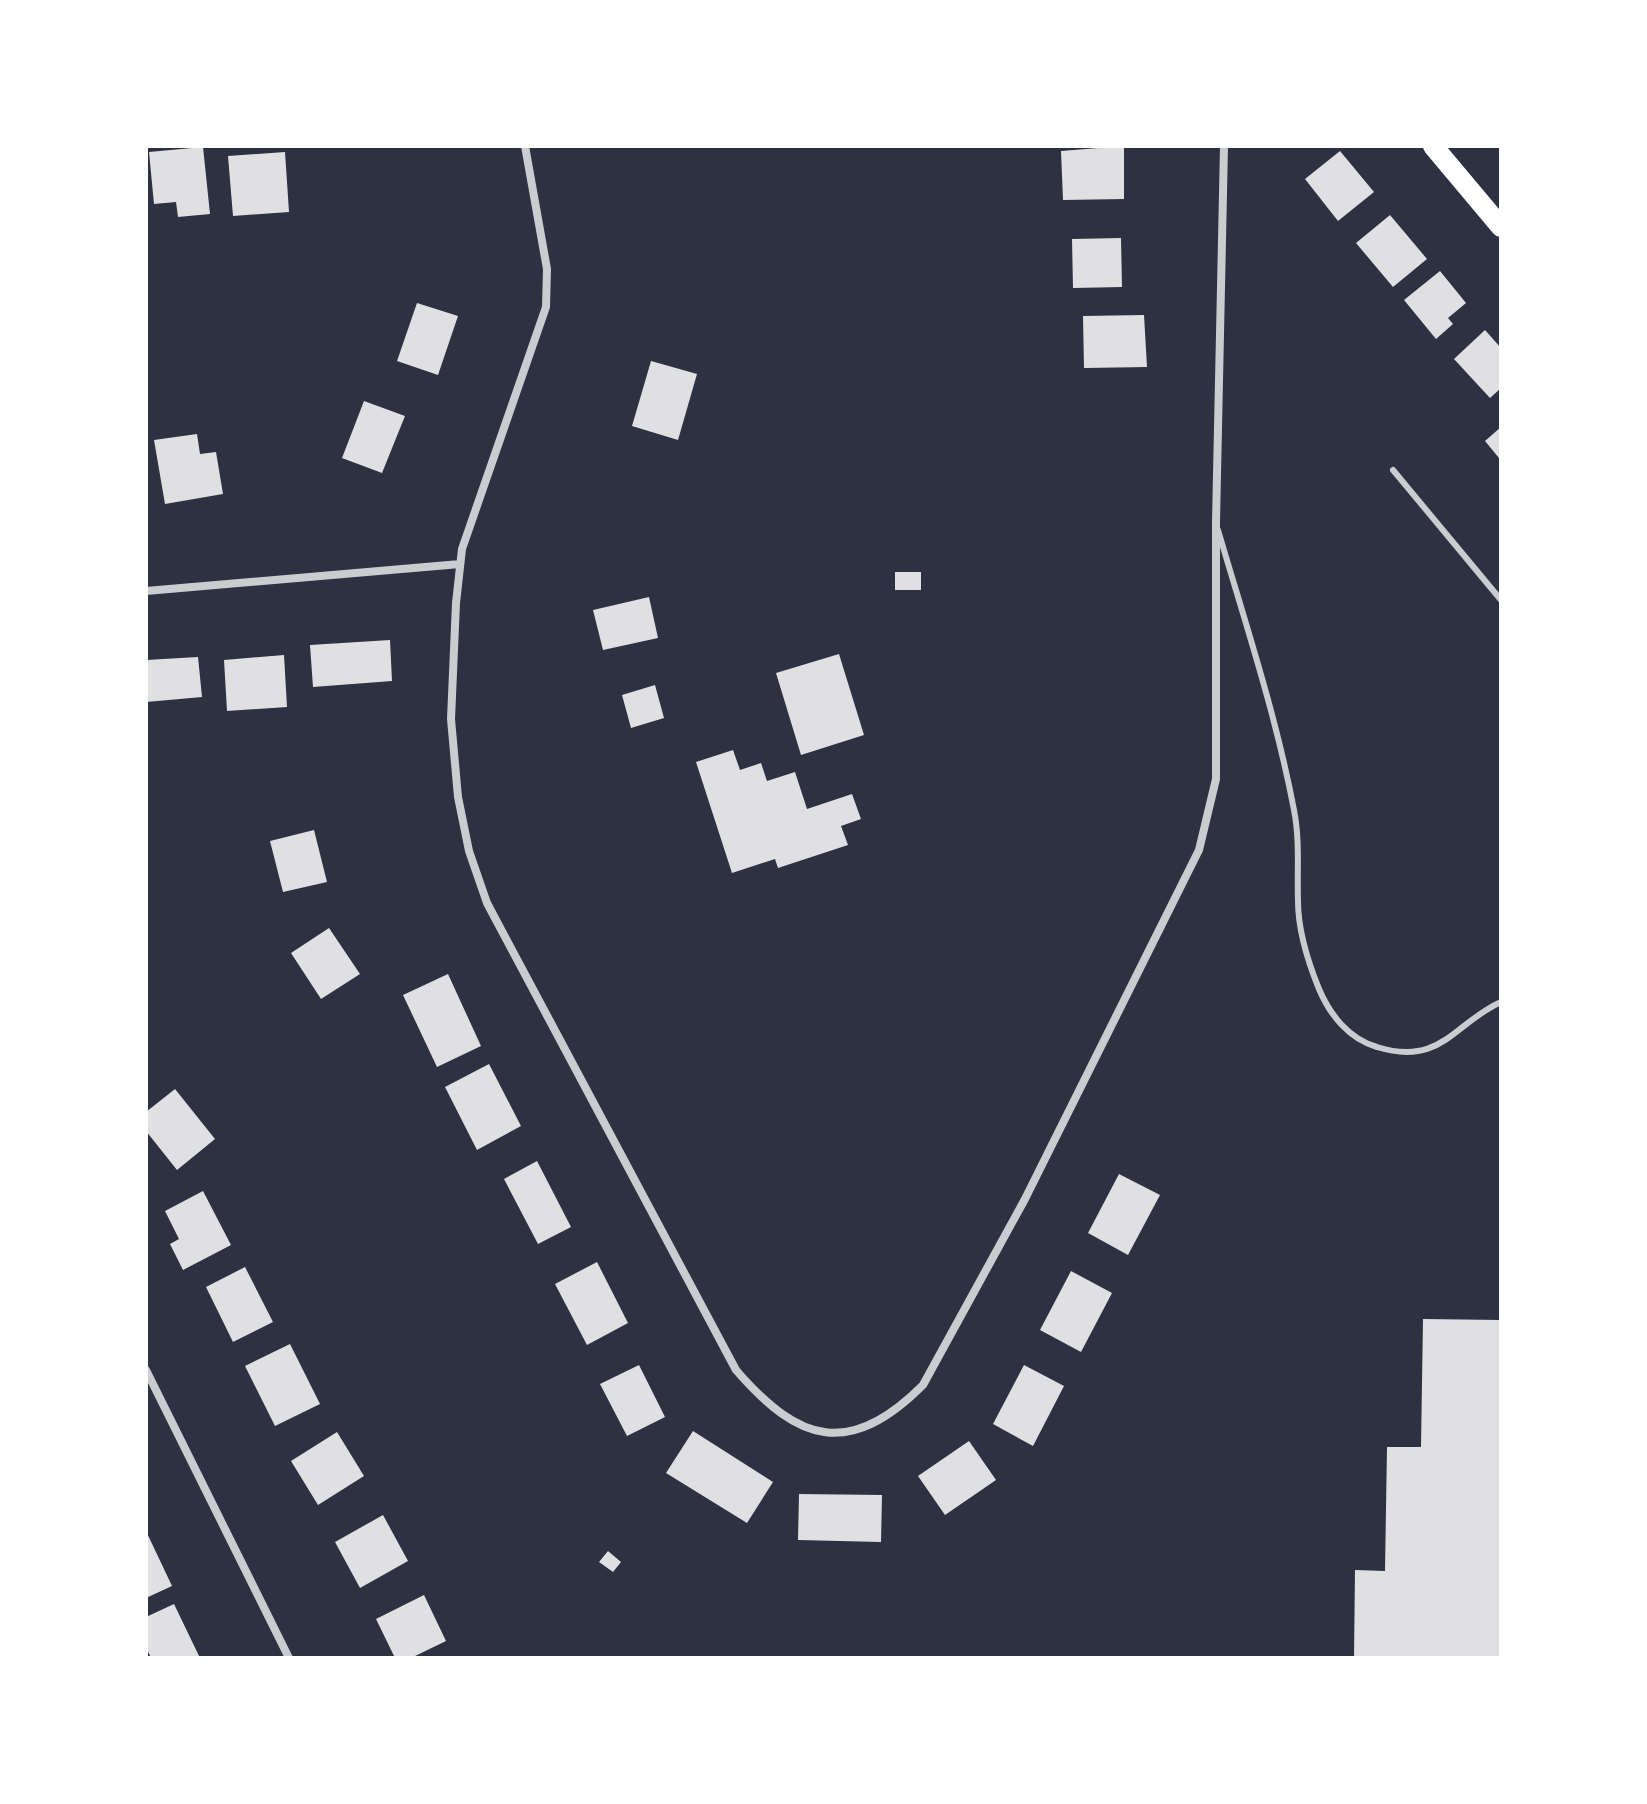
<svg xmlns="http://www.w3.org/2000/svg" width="1647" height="1804" viewBox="0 0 1647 1804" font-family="'PT Sans Narrow',sans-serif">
  <rect width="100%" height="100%" fill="#2d3142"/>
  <path fill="#e0e0e3" d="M1124,146V199L1063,200L1061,151Z
    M203,147L210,214L178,217L176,202L154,204L149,152Z
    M1340,151L1374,192L1338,221L1305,179Z
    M285,152L289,212L233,216L228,156Z
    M1390,215L1427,259L1393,287L1356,243Z
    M1121,238L1122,287L1073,288L1072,239Z
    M1440,271L1466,303L1448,318L1453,324L1436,339L1404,300Z
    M417,303L458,316L438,375L397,361Z
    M1144,315L1147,367L1084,368L1083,316Z
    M1485,330L1501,348V388L1490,398L1454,359Z
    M651,361L697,374L678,440L632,426Z
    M364,401L405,416L382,473L342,458Z
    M1501,427V457L1499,458L1485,441Z
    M197,434L200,454L216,452L223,494L165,504L154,440Z
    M895,572H921V590H895Z
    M649,597L658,638L603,650L593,610Z
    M390,640L392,681L313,687L310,645Z
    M839,654L864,735L801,755L776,673Z
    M284,655L287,707L227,711L224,660Z
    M198,657L202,697L146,702V660Z
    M655,685L664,718L631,728L622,695Z
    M733,750L740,770L761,763L767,781L795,772L807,809L852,794L861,819L841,826L848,845L778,868L775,859L732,873L696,762Z
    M314,830L327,882L283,892L270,841Z
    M329,928L360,974L321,999L291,953Z
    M448,974L481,1046L437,1067L403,995Z
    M489,1064L521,1126L477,1150L445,1087Z
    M175,1089L215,1139L177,1170L146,1131V1112Z
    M537,1161L571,1227L538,1244L504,1179Z
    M1119,1174L1160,1195L1128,1255L1088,1233Z
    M203,1191L231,1245L183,1270L170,1244L179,1239L165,1211Z
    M597,1262L628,1323L587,1345L555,1284Z
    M245,1267L273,1322L233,1342L206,1287Z
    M1071,1271L1112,1293L1081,1352L1040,1330Z
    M1423,1319L1501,1320V1658H1354L1355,1570L1385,1571L1387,1447H1421Z
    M290,1344L320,1404L275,1426L245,1366Z
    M639,1365L665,1417L627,1436L600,1384Z
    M1024,1365L1064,1386L1033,1446L993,1424Z
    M693,1431L773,1482L747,1523L666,1473Z
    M337,1432L364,1476L318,1505L291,1461Z
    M969,1441L996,1480L945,1515L918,1476Z
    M799,1494L882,1495L881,1542L798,1540Z
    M383,1515L408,1561L360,1588L335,1542Z
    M146,1531L172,1586L146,1598Z
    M608,1551L621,1562L613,1572L599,1562Z
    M424,1595L446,1641L411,1658H395L376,1619Z
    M174,1604L200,1658H151L146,1647V1617Z"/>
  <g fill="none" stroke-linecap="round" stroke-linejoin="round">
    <path stroke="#caccd0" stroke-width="6" d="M1393,470L1501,600
      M1218,530C1245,622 1276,715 1294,810C1300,840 1297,871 1298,901C1298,931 1308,962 1319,989C1330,1015 1349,1039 1377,1047C1441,1067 1454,1023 1501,1002"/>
    <path stroke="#caccd0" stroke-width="8" d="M525,146L547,269L546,307L462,549L456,603L451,719L458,797L469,851L487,903L736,1370C799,1443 850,1458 923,1385L1025,1199L1199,850L1216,779V522L1224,146
      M146,591L460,564
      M146,1370L289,1658"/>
    <path stroke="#fff" stroke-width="20" d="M1433,146L1501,227"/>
  </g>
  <rect width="1647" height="1804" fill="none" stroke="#ffffff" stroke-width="296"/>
</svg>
